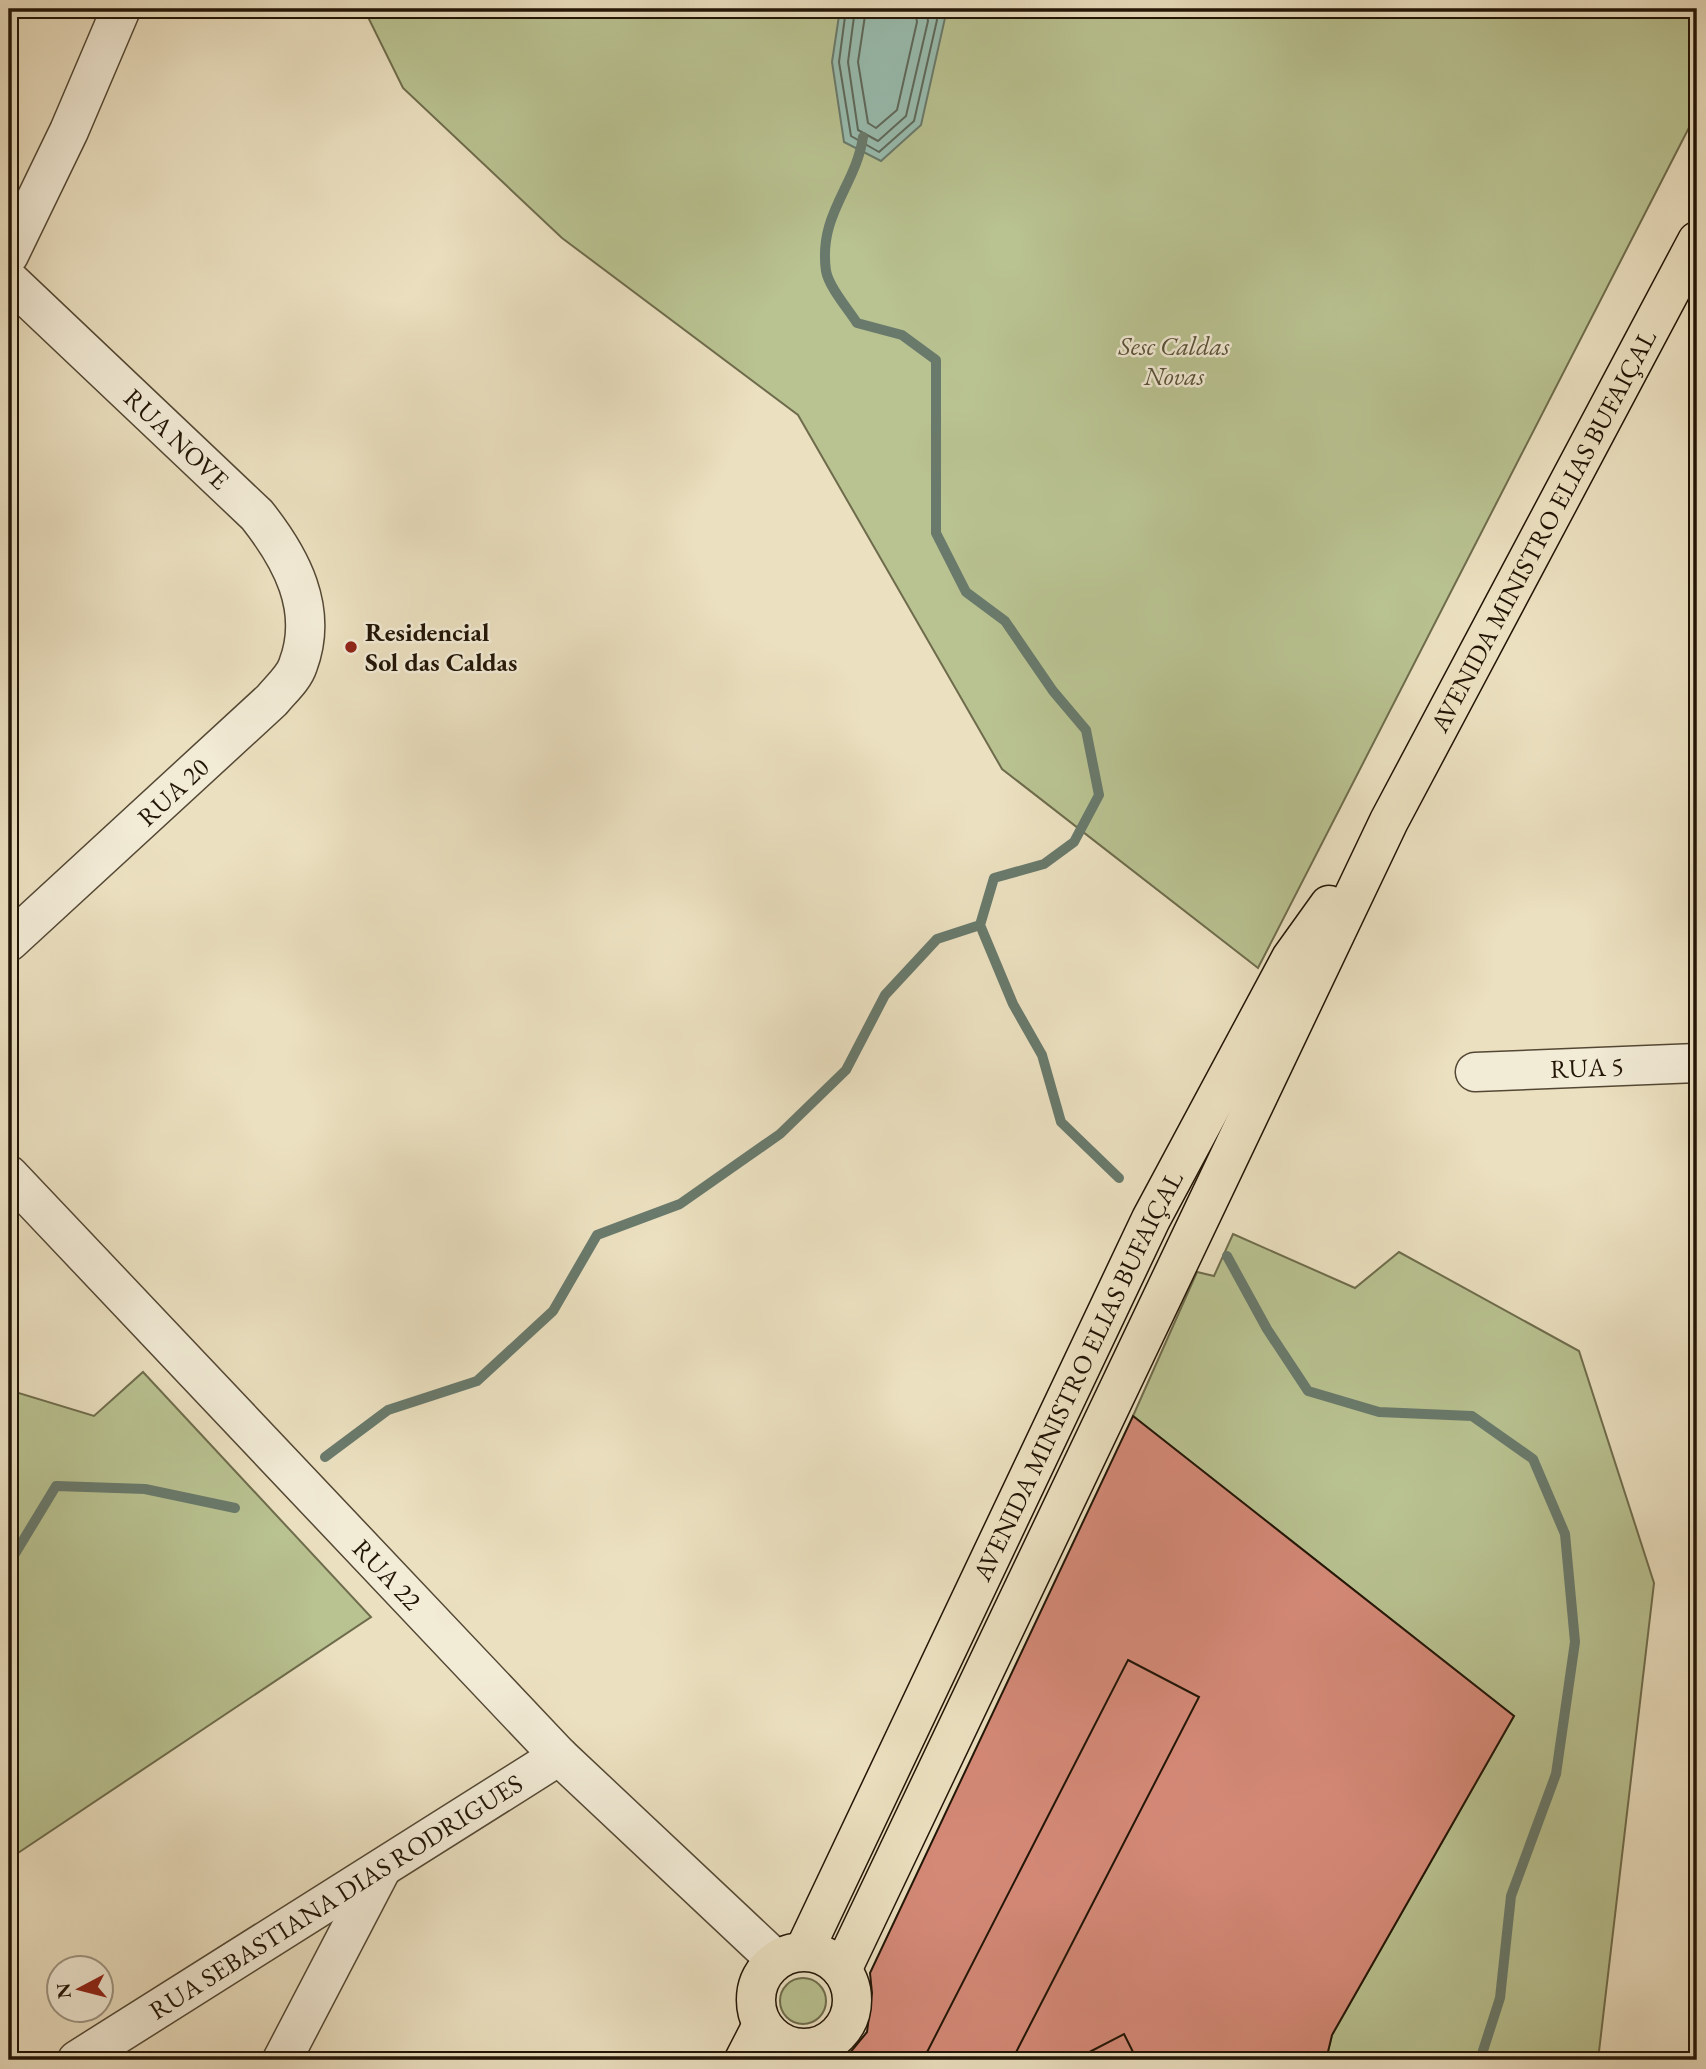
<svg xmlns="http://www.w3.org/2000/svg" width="1706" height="2069" viewBox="0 0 1706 2069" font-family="'EB Garamond',serif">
  <rect width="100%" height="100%" fill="#ebe0c0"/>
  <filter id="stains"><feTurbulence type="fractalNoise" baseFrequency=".00286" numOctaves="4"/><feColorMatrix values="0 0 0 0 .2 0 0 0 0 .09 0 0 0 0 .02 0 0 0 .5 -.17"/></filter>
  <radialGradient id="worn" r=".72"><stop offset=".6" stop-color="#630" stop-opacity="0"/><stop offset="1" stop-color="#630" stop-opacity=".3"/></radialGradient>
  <path fill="#b9c291" stroke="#6e6c4c" stroke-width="2" d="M364,9H1697V112L1258,968L1002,769L798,415L562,238L403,88Z
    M1233,1234L1355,1288L1399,1252L1579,1351L1654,1583L1598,2060H1326L1332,2035L1514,1716L1133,1416L1197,1272L1214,1276Z
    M143,1372L371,1617L9,1859V1390L94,1416Z
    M780 2001a23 23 0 1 1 46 0a23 23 0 1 1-46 0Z"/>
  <path fill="#98bdb0" stroke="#697a6c" stroke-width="2" d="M840,9H940L945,18L921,125L881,161L844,142L832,62Z"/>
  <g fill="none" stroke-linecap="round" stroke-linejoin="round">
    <path stroke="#5d695b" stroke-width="2" d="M846,9L839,62L851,136L879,152L914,121L937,20L934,9
      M855,9L848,62L858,130L878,141L906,116L928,21L926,9
      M866,9L858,62L868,123L876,128L897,110L917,22L915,9"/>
    <path stroke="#697a6c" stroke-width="10" d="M863,137C856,186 818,214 826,271C829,287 848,309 857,323L902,335L936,360V533L966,592L1005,621L1053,691L1086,730L1099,795L1074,842L1044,864L994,878L980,925L1013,1004L1042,1055L1061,1122L1119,1178
      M1227,1256L1267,1329L1308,1391L1379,1412L1472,1416L1533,1459L1565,1534L1575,1642L1556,1774L1511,1896L1500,1998L1480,2060
      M325,1457L388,1410L477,1381L553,1311L597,1235L680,1204L780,1134L846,1070L885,995L937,939L980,925
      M9,1559L13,1557L56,1486L145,1489L235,1508"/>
  </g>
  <path fill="#d48977" stroke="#221506" stroke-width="2" d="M1133,1416L1514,1716L1332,2035L1326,2060H836L849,2054L867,2032L872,1993L870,1973Z
    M1128,1660L1199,1697L1012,2060H923Z
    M1124,2034L1137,2060H1074Z"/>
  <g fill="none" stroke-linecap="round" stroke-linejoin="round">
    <defs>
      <g id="minor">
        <path d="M9,255L69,131L121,9"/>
        <path id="s1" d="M9,280L257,515C291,558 319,609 298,665C294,678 280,690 272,700L9,942"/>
        <path id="s2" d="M1475,1072L1697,1063"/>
        <path id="s3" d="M9,1175L559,1756L776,1960"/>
        <path id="s4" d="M77,2060L559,1756"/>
        <path d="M282,2060L381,1870"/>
      </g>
      <g id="major">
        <path id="s5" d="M804,1951L1151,1219L1291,958L1329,905"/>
        <circle cx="804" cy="2000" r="48"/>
        <path id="s6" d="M842,1970L1389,821L1697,241"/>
        <path d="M744,2060L762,2025"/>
      </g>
    </defs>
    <use href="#minor" stroke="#544834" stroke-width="41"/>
    <use href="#major" stroke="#221506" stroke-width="41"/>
    <use href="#minor" stroke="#f2ebd6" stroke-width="38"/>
    <use href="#major" stroke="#ebe0c0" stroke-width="38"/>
  </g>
  <circle fill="#8f2418" stroke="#f2ebd6" stroke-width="2.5" cx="351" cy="647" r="7"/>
  <g text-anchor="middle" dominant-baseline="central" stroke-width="5" stroke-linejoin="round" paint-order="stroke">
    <g font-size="26" font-style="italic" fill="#575237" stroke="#f2ebd6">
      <text x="1174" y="346">Sesc Caldas<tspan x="1174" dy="30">Novas</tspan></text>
    </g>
    <g font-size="26" fill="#221506" stroke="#f2ebd6">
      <text stroke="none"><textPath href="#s1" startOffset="231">RUA NOVE</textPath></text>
      <text stroke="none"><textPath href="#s6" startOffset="1601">AVENIDA MINISTRO ELIAS BUFAIÇAL</textPath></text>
      <text transform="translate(173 792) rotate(-43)">RUA 20</text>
      <text stroke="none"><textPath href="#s2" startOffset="112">RUA 5</textPath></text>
      <text stroke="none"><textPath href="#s5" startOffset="637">AVENIDA MINISTRO ELIAS BUFAIÇAL</textPath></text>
      <text stroke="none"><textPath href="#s3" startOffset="550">RUA 22</textPath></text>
      <text stroke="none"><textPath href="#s4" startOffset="306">RUA SEBASTIANA DIAS RODRIGUES</textPath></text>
    </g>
    <g font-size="26" font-weight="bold" fill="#221506" stroke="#f2ebd6" text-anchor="start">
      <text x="365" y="632">Residencial<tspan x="365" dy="30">Sol das Caldas</tspan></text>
    </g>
  </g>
  <rect width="1706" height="2069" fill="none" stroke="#ebe0c0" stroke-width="35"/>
  <rect x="10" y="10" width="1685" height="2048" fill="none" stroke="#221506" stroke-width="3.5"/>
  <rect x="18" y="18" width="1671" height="2034" fill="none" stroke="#221506" stroke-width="2"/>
  <g transform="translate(80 1989) rotate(263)"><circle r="33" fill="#f2ebd6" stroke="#9f9583" stroke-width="2"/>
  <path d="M0-5L12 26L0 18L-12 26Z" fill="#8f2418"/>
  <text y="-10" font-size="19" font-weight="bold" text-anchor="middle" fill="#221506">N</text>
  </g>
  <rect width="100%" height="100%" filter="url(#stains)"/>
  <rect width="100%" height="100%" fill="url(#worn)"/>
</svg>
